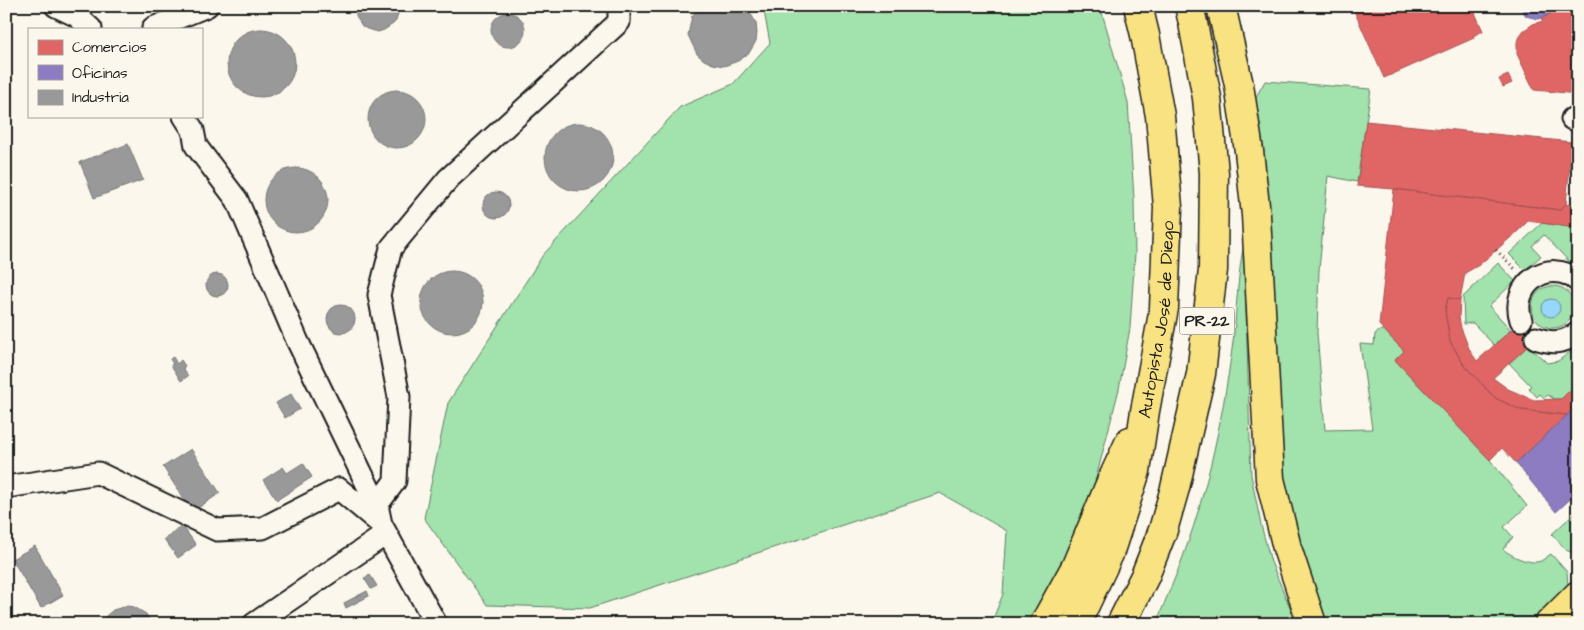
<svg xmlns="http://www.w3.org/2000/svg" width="1584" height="630" viewBox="0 0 1584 630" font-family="'Architects Daughter',sans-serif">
  <rect width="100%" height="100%" fill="#fbf7ec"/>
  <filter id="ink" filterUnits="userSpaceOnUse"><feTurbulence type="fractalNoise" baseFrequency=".02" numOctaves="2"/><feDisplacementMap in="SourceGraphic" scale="10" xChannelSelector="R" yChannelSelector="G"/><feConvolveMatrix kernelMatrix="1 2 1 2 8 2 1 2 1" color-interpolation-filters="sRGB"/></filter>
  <g filter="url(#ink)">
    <path fill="#a2e2ac" stroke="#5f7f64" d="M763,6H1100L1128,102L1134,199L1135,253L1130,328L1119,389L1085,521L1030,624H991L1003,594L1007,531L940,493L590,608L487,605L424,518L448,403L543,255L680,107L733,84L770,43Z
      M1265,81L1371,89L1357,182L1328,176L1319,270L1317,333L1325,430L1372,429L1360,344L1374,345L1375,334L1383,329L1404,351L1395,360L1490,460L1527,506L1504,527L1513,537L1503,549C1511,556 1530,565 1541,561C1544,559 1548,556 1551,554L1567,572L1568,585L1531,624H1323L1304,572L1281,474L1250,107Z
      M1542,223L1576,228L1575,235L1578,238V268L1576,269L1544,235L1532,246L1541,256L1525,270L1509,254Z
      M1244,244L1251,475L1261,525L1271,562L1297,624H1155C1162,611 1166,598 1172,585C1204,508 1222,425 1233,342C1237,310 1237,277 1244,244Z
      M1498,263L1515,281L1489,306L1511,330L1494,345L1473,323L1464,324L1463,297Z
      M1532 307a21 21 0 1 1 42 0a21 21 0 1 1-42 0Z
      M1528,345L1547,363L1558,361L1577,347L1578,348V382L1561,399H1554L1548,395L1544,398L1540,394L1537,397L1529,388L1531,386L1509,363Z
      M1578,510V555L1566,550L1552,534Z"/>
    <path fill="#97d7f9" stroke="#668ca1" d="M1542 308a9 9 0 1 1 18 0a9 9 0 1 1-18 0Z"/>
    <path fill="#e06666" stroke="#a55050" d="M1352,6H1472L1483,31L1473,36L1474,38L1384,78Z
      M1554,6H1578V94L1534,90L1517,54V42L1523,31L1533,24L1543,21L1541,19L1550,14Z
      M1508,75L1512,83L1503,87L1499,79Z
      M1366,121L1572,142L1566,204L1560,210L1394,189L1357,186Z
      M1394,189L1560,210L1566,204L1578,207V220H1577L1576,228L1528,221L1517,232L1479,265L1465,273L1460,300L1448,298L1445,311L1450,341L1464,365L1495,398L1521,410L1567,415L1516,463L1502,448L1490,460L1395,360L1404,351L1379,325Z
      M1448,298L1460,300L1459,317L1461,328L1470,351L1477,361L1524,318L1539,336L1493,378L1508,389L1534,400L1561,399L1578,382V406L1567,415L1521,410L1495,398L1464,365L1450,341L1445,311Z"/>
    <path fill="#8e7cc3" stroke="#6c5f91" d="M1520,6H1554L1550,14L1538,19L1526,16Z
      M1577,406L1578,492L1556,512L1516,463Z"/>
    <path fill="#999" stroke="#747474" d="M356,6H398L399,10L396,21L393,24L384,30L378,32L367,29L362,26L356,16Z
      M700,6H746L747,7L756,23L757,33L756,41L749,53L738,61L724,66L713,64L704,60L697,54L688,35L692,16Z
      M491 30a17 17 0 1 1 34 0a17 17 0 1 1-34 0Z
      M227 63a34 34 0 1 1 68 0a34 34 0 1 1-68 0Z
      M368 119a29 29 0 1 1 58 0a29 29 0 1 1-58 0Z
      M545 157a34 34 0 1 1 68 0a34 34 0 1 1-68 0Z
      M128,144L143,180L94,198L80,162Z
      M264 200a32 32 0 1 1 64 0a32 32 0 1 1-64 0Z
      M483 205a13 13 0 1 1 26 0a13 13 0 1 1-26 0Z
      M421 302a31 31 0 1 1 62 0a31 31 0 1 1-62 0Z
      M206 285a11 11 0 1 1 22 0a11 11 0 1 1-22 0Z
      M327 319a14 14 0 1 1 28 0a14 14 0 1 1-28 0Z
      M173,357L177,364L181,360L185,366L183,368L188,376L181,381L171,365L173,364L170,359Z
      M291,394L300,409L285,418L276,403Z
      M191,449L220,493L192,512L163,467Z
      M303,463L312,477L277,500L263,480L283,467L287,473Z
      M182,525L196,545L178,558L164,539Z
      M35,546L63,595L41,608L12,559Z
      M370,575L377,586L371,589L364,578Z
      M367,591L369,596L346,608L344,603Z
      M127,606L134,607L146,614L152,624H101L106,616L113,610Z"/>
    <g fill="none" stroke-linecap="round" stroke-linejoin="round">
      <defs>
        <path id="minor" d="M56,6L77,16L91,29
          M153,28L207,6
          M184,116L193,130L196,146L237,200L297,340L377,505
          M1572,119L1578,120
          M1521,320C1509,285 1549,256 1578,281
          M1536,338C1552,344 1564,343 1578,333
          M6,487L98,473L217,530L263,528L339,489L381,524L436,624
          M381,524L377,505L395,481L399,397L379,295L391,248L448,179L619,22V6
          M254,624L386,534"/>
        <path id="major" d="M1549,624L1578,595"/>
        <g id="highway">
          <path d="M1221,6L1239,85L1249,151L1256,215L1270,479L1287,548L1312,624"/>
          <path d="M1044,624L1076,566L1111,482L1130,441"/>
          <path id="s1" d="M1076,624L1109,554L1136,471L1145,411L1164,308L1168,207L1160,116L1145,35L1138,6"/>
          <path d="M1121,624L1145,576L1163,530L1175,488L1201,374L1213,270L1214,173L1207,98L1193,23L1189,6"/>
        </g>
      </defs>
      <use href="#minor" stroke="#1c1c1c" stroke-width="25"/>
      <use href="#major" stroke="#1c1c1c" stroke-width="31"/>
      <use href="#highway" stroke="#1c1c1c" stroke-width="31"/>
      <path stroke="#1c1c1c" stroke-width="3" stroke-dasharray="1 4" stroke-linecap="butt" d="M1496,250L1517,271"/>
      <use href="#minor" stroke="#fbf7ec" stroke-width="21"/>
      <use href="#major" stroke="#f8e281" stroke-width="28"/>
      <use href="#highway" stroke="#f8e281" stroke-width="28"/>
    </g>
  </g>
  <g text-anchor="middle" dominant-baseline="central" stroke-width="5" stroke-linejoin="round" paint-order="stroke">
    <rect fill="#fbf7ec" stroke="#5f5e5a" stroke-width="1" x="1179.5" y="307.5" width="55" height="27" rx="4"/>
    <g font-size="16" font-weight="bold" fill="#1c1c1c">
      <text x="1207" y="321">PR-22</text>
    </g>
    <g font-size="18" fill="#1c1c1c" stroke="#fbf7ec">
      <text stroke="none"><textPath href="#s1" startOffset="318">Autopista José de Diego</textPath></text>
    </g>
  </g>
  <rect width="1584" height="630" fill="none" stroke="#fbf7ec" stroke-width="25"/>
  <rect x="12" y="12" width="1559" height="605" fill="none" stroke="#1c1c1c" stroke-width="2" filter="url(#ink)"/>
  <rect x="28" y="28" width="175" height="90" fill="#fbf7ec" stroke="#a29f99"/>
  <rect x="38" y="40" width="25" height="15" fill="#e06666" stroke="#a29f99"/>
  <text x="72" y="52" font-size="15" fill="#1c1c1c">Comercios</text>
  <rect x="38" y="65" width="25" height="15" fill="#8e7cc3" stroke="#a29f99"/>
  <text x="72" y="78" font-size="15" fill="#1c1c1c">Oficinas</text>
  <rect x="38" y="90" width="25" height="15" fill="#999999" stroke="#a29f99"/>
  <text x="72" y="102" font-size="15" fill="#1c1c1c">Industria</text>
</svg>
